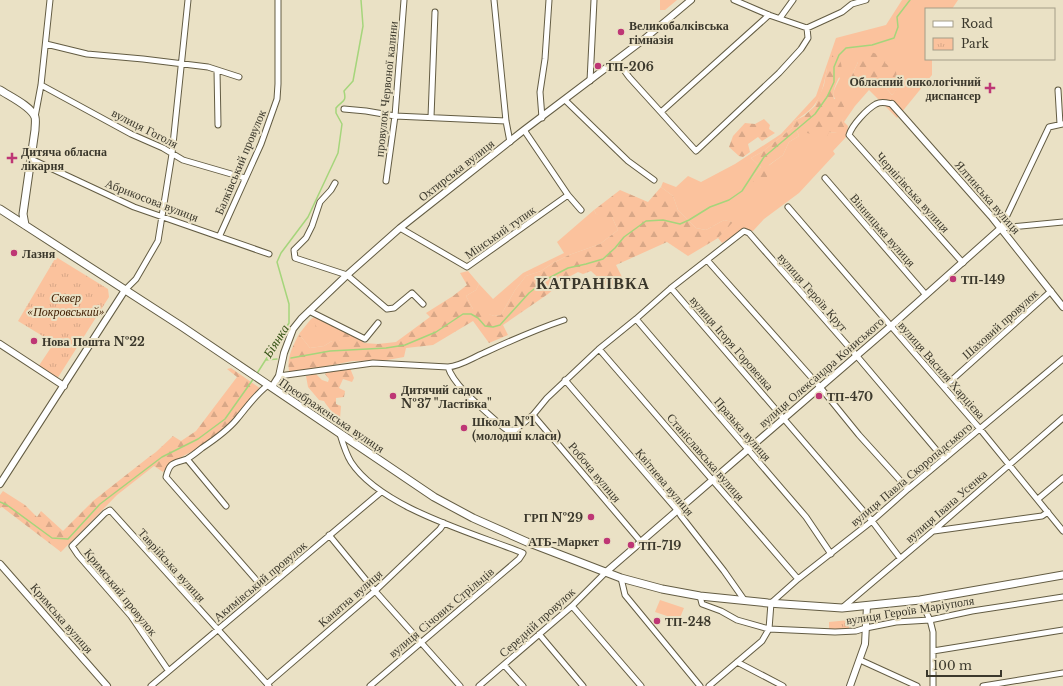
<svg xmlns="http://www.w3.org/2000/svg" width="1063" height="686" viewBox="0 0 1063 686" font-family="'Libre Baskerville',serif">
  <defs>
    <pattern id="forest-firs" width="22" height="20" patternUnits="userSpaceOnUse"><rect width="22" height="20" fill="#fbc29d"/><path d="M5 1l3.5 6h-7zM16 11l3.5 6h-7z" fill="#d8a787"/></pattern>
    <pattern id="park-tufts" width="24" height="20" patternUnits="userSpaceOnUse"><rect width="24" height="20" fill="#fbc29d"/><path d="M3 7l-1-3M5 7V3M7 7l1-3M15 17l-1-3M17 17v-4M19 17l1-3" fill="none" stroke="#d8a787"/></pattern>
  </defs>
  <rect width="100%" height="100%" fill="#eae1c5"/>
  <path fill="#fbc29d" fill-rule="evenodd" d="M660,0H677L665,10H660Z
    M902,0H958L952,9H926V59H932V75L897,118L869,90L855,106L844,122L848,126L847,136L833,151L835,154L799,193L764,219L753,231L744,229L722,243L718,238L732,222L724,220L706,230L696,228L678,210L673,196L661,187L663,182L676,187L688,176L701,182L735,164L781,134L816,96L836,38L886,25ZM858,62L898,87L892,95L885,87L869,80L861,84H848ZM827,68L840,78C831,96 830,95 845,109L842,124L837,133L829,132L801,124L796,128L799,136L789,142L783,155L752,178L761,167L751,158L762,152L792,128L794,121C819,107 822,95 827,68Z
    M594,210L596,214L612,217L618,230L600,244L569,255L553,263L541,271L526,276L515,290L501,315L494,316L473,309L466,296L476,290L479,284L493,299L523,273L564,253L557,242Z
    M316,316L336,332L340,341H332L324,346L310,348L299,334L311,319Z
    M660,600L684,608L679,620L655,612Z"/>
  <path fill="url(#forest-firs)" d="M834,52C853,72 830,80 834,99H841L845,109H851C843,119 839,120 847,131L842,136L837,133L829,132L827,136H819L807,133L800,124L796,128L799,136L789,142L783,155L769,165L767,178L753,182L752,178L761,167L751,158L762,152L792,128L794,121L804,116L815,106L824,85L827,68Z
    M871,52L886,57L885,63L896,71L898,88L892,95L885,87L869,80L853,90L849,89L848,84L858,62Z
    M764,119L770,125L769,129L775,133L762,141L758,137L748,144L750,152L743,157L739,156L729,147L733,136L745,123L755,124Z
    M661,187L673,196L678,210L696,228L706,230L724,220L733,222L718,238L688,256L667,242L616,265L622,277L609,288L591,271L583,274L578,272L567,278L548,294L503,325L508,335L489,343L473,321L433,345L406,348L404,357L387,360L352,361L290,374C285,360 293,346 299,334L310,348L324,346L332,341H340L335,335L336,332L316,328L314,320L316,316L359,338L364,343L378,344L396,342L430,317L426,313L453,296L467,285L460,273L468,271L479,284L476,290L466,296L473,309L483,305L489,314L494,316L501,315L515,290L526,276L541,271L553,263L569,255L600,244L618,230L612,217L607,220L596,214L594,210L620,190L648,202Z
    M231,368L261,389L256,393L236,418L204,445L172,462L163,472L154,466L117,495L61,552L2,507L0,508V495L3,491L25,505L37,517L41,511L63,531L93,501L149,457L156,452L173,436L181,441L196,431L237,377L227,369Z
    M350,368L354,378L352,382L343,379L339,388L345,391L344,397L336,398V404L341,406L340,419L337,418C333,412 328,408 324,401L319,400L308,387L306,376L316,374L322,380L328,382L329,379L325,374L329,371Z"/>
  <path fill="url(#park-tufts)" d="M56,257L108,289L109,297L57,379L38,367L54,343L18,321Z
    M849,620V629L829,630V622Z"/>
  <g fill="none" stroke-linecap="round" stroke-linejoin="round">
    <path stroke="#a5d57b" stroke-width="1.5" d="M291,358L330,351L386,348L405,345L436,332L463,314H471L478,318L485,326L493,327L500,325L529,293L547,279L568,268L586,264L603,259L615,248L624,237L646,221L663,220L680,224L689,220L710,207L729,200L742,191L764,157L815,114L827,97L834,82V67L839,55L846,48L872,45L894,38L898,27L897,17L910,0
      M266,360L277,359
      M256,375L289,323V304L277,262L281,253L308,217L338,153L342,124L336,113V108C342,100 347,103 344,91L353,81L363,26L361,0
      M0,502L7,505L52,538L68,539L100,504L162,457L198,439L225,419L254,378"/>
    <defs>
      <path id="minor" d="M494,0L506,121L510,142
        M734,0L769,15L807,28
        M780,18L793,0
        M46,44L87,54L143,59L208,67L239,77
        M618,60L621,66L629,77L696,151L779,73L801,49L808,38L807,28L842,12L852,4L866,0
        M217,70L218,125
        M590,81L594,0
        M41,85L131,134L163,148L183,160L245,178
        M1058,90L1060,124
        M565,100L628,161L654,180
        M892,104C887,103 882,101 876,104C867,109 852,125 849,135L963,263
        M344,109L366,111L395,116L506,121
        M661,112L769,15
        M35,117L41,85L50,0
        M431,117L435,12
        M542,118L540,92L545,59L549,0
        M1063,124L1049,127L1001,228L1063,222
        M524,130L568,195L581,210
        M31,159L134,207L269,254
        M825,178L926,295
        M386,181L395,116L404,0
        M335,183L331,190L320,202L312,226L306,238L294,250L295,258L347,275L387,309L394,308L412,293L423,304
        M788,207L980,429L1063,531
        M400,228L467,267L568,195
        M220,235L261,144L277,99L278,84V0
        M707,260L820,387L859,435L908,489
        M671,288L872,521L900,558
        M125,290L136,279L158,241L172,154L188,0
        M309,311L365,339L378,323
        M636,319L806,517L831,554
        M599,349L798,579
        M448,367C454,387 487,412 503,427L507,430H515L533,415L547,398L599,349L636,319L671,288L744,231L749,233L856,355L944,459
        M279,376L373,363L448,367C461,366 472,358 484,353C510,341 537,329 564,320
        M565,380L678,511L681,516L724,571L745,601
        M944,387L1051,291
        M533,415L641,542
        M340,434C343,444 346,454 351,462C381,508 473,533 523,553L519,559L370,686
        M187,459L226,506
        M1038,499L1063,478
        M934,531L1042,516L1048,512
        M329,535L375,591L460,686
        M621,578L625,595L700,686
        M265,590L166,477C170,461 174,464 187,459C192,456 197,452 202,448C214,440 228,430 237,419C248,406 254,396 268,385
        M700,596L702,604L721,611L737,620L769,629L835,632L856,631L866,628L896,622L930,620L972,611L1063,597
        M920,600L930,620L933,632V686
        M572,606L641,686
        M842,608L933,531L1063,418
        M539,634L583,686
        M933,651L1063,630
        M860,660L917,686
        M737,662L783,686
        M504,665L523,686
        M168,670L131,616L78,555L72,546L105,513L110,510L269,686
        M267,684L375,591L440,529L444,523
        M151,686L381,492
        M479,686L572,606L606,572
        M709,686L762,641L769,629L771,603L798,579L872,521L908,489L1063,359
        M983,686L1063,673"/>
      <path id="tertiary" d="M892,104L991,216L1063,307
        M0,344L64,386
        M272,387L279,376L284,353L293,329L301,319L347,275L400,228L524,130L643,40L691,0
        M0,484L125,290
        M0,564L107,686
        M606,572L891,326L1001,228
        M850,686L865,644L867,606"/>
      <path id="secondary" d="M0,90C9,96 31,106 35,117C36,121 35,126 35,130L23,214L25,225
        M0,209L181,326L434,497L473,518L527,542L621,578L662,589L700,596L768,603L842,608L920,600L1063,575"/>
    </defs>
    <use href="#minor" stroke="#635c43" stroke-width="7"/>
    <use href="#tertiary" stroke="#635c43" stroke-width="8"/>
    <use href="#secondary" stroke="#635c43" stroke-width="9"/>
    <use href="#minor" stroke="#fff" stroke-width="5"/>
    <use href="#tertiary" stroke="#fff" stroke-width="6"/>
    <use href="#secondary" stroke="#fff" stroke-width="7"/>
  </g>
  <g fill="#be3675" stroke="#eae1c5" stroke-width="1.5">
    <circle cx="621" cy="32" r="4"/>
    <circle cx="598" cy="66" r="4"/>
    <path d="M988 82h4v4h4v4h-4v4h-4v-4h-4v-4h4z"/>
    <path d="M10 152h4v4h4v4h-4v4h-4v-4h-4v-4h4z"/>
    <circle cx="14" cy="253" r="4"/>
    <circle cx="953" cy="279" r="4"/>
    <circle cx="34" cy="341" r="4"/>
    <circle cx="393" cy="396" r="4"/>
    <circle cx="819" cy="396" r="4"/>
    <circle cx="464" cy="428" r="4"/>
    <circle cx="591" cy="517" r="4"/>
    <circle cx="607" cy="541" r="4"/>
    <circle cx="631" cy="545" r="4"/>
    <circle cx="657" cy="621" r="4"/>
  </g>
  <g text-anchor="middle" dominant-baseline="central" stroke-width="4" stroke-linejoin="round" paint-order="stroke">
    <g font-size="12" font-weight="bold" fill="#3b382c" stroke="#eae1c5" text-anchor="start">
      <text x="629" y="25">Великобалківська<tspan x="629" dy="14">гімназія</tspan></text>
      <text x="606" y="66">ТП-206</text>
      <text x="981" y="81" text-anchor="end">Обласний онкологічний<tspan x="981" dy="14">диспансер</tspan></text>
      <text x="21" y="151">Дитяча обласна<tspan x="21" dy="14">лікарня</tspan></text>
      <text x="22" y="253">Лазня</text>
      <text x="961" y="279">ТП-149</text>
      <text x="42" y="341">Нова Пошта №22</text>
      <text x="401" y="389">Дитячий садок<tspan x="401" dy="14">№37 "Ластівка"</tspan></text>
      <text x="827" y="396">ТП-470</text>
      <text x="472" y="421">Школа №1<tspan x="472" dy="14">(молодші класи)</tspan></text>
      <text x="583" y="517" text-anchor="end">ГРП №29</text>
      <text x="599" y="541" text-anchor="end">АТБ-Маркет</text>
      <text x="639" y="545">ТП-719</text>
      <text x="665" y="621">ТП-248</text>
    </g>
    <g font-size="12" fill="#3b382c" stroke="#eae1c5">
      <text transform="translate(386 89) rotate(-84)">провулок Червоної калини</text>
      <text transform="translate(145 128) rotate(27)">вулиця Гоголя</text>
      <text transform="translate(240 162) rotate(-67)">Балківський провулок</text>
      <text transform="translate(456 170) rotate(-38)">Охтирська вулиця</text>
      <text transform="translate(913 192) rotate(48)">Чернігівська вулиця</text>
      <text transform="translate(988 197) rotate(49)">Ялтинська вулиця</text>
      <text transform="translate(152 200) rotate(21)">Абрикосова вулиця</text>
      <text transform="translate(883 230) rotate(49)">Вінницька вулиця</text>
      <text transform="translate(500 232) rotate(-35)">Мінський тупик</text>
      <text transform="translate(813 292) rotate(49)">вулиця Героїв Крут</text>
      <text transform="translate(1000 324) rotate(-42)">Шаховий провулок</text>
      <text transform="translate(732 343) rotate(49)">вулиця Ігоря Горовенка</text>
      <text transform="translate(942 370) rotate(49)">вулиця Василя Харцієва</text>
      <text transform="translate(821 372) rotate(-41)">вулиця Олександра Кониського</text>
      <text transform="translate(332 415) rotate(34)">Преображенська вулиця</text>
      <text transform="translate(743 429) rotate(49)">Празька вулиця</text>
      <text transform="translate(706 457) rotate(49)">Станіславська вулиця</text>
      <text transform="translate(595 472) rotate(50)">Робоча вулиця</text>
      <text transform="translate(911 474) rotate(-40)">вулиця Павла Скоропадського</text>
      <text transform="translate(665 482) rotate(50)">Квітнева вулиця</text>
      <text transform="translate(946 506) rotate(-41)">вулиця Івана Усенка</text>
      <text transform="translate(172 565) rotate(48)">Таврійська вулиця</text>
      <text transform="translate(260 581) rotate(-40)">Акимівський провулок</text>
      <text transform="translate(121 592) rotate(51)">Кримський провулок</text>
      <text transform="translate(350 598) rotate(-41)">Канатна вулиця</text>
      <text transform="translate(910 610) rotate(-9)">вулиця Героїв Маріуполя</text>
      <text transform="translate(441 612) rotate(-40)">вулиця Січових Стрільців</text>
      <text transform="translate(62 618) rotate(49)">Кримська вулиця</text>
      <text transform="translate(537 622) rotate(-42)">Середній провулок</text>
    </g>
    <g font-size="12" font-style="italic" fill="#432207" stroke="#eae1c5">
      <text x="66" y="297">Сквер<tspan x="66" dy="14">«Покровський»</tspan></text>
    </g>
    <g font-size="13" font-style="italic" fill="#314f10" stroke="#eae1c5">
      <text transform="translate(276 341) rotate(-58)">Біянка</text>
    </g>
    <g font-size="16" font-weight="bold" letter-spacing="1" fill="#3b382c" stroke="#eae1c5">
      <text x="593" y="283">КАТРАНІВКА</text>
    </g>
  </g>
  <rect x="925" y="8" width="130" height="52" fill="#eae1c5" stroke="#a49d88"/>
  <rect x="933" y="21" width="20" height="6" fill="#ffffff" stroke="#a49d88"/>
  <text x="961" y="28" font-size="12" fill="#3b382c">Road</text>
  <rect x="933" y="38" width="20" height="12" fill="url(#park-tufts)" stroke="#a49d88"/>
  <text x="961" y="48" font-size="12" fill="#3b382c">Park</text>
  <path d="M927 670v6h74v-6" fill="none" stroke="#3b382c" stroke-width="2"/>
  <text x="933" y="670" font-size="12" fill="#3b382c" stroke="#eae1c5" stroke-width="3" paint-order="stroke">100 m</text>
</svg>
